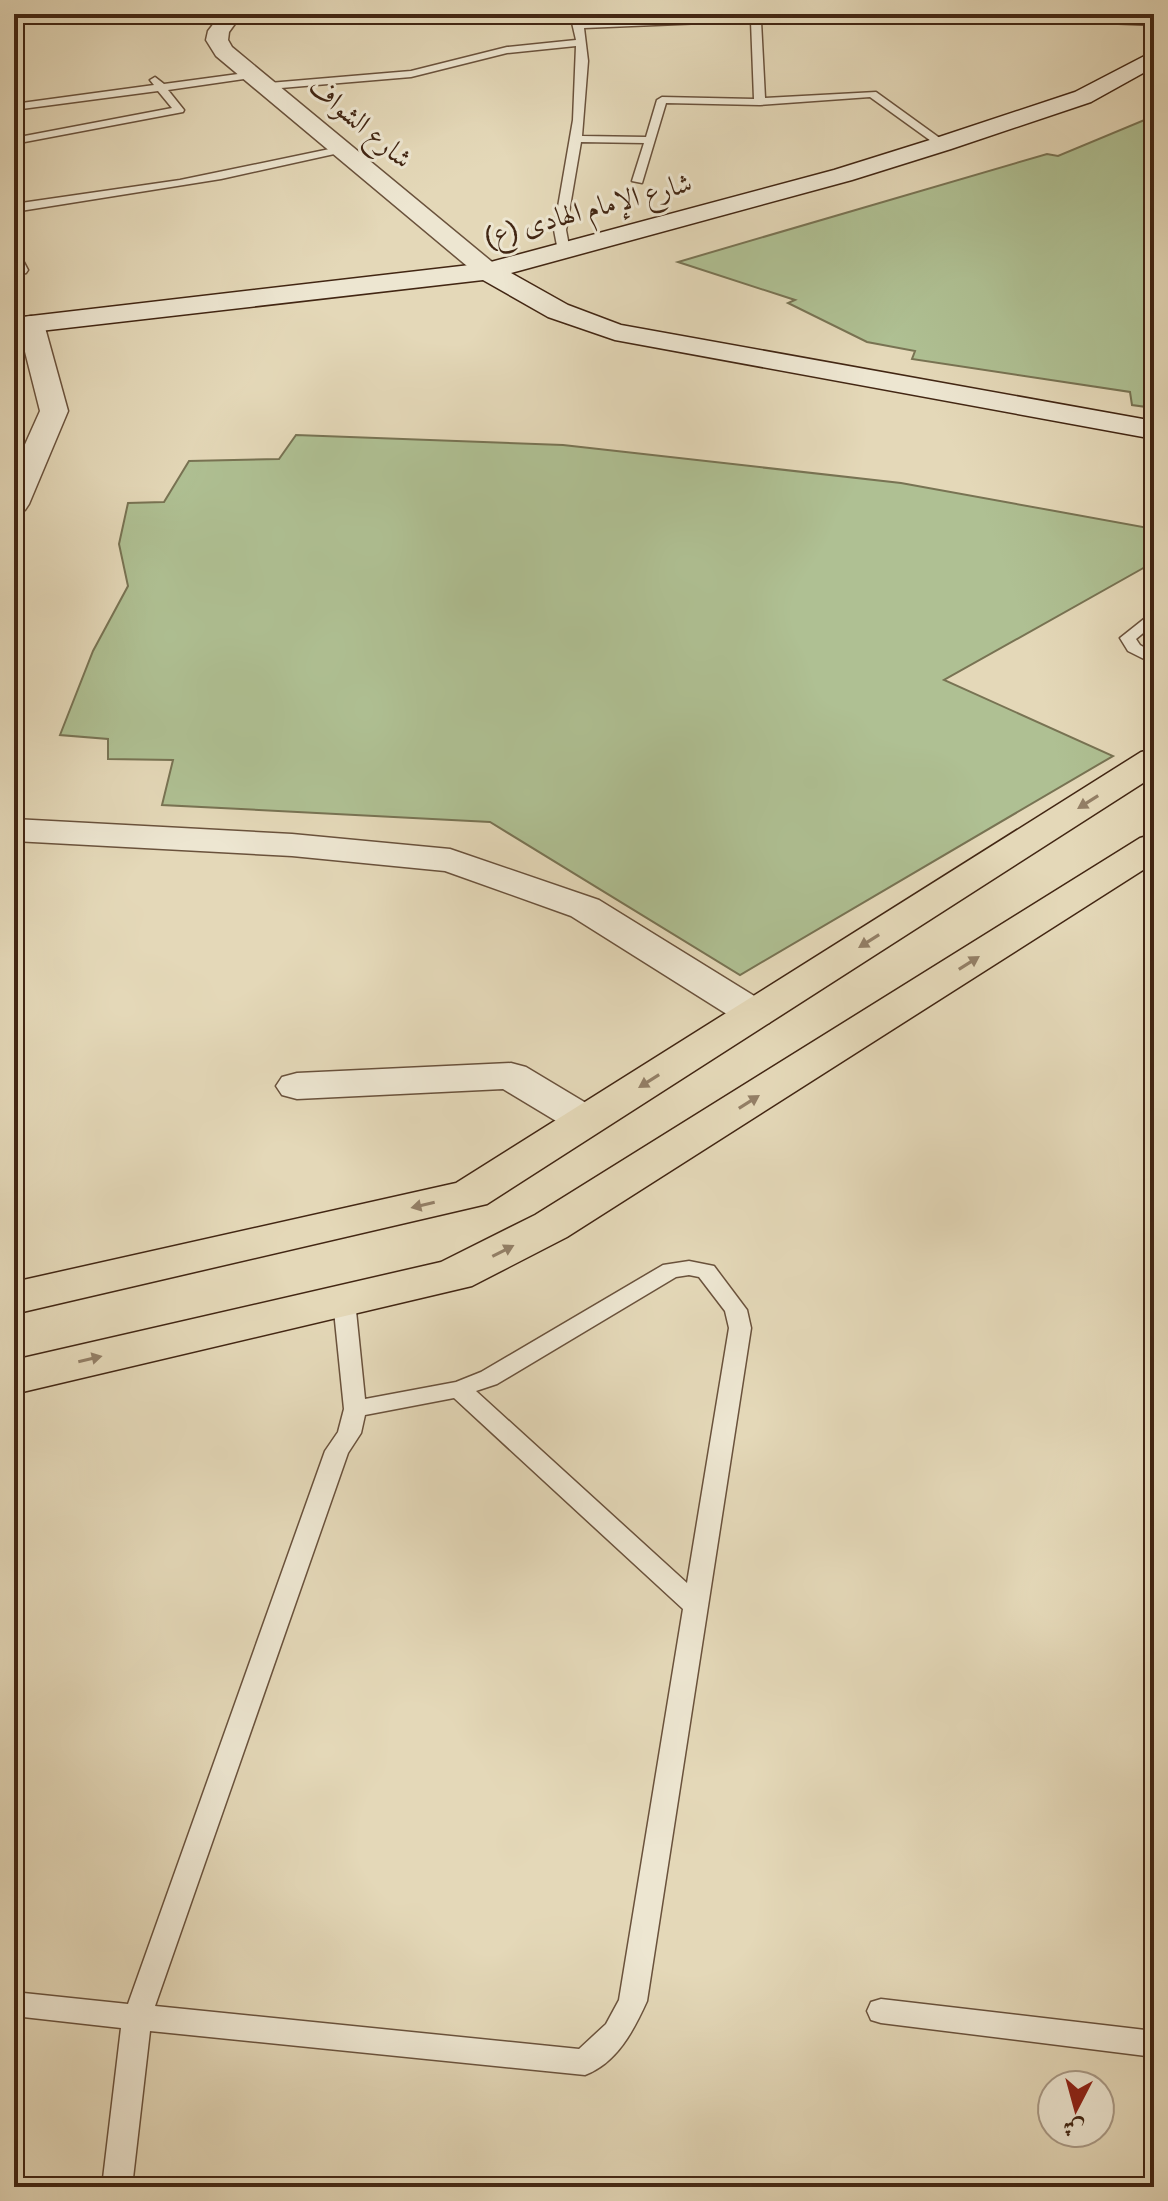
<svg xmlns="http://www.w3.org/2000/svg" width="1168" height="2201" viewBox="0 0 1168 2201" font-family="'IM FELL DW Pica',Amiri,serif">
  <rect width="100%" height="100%" fill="#e4d8b8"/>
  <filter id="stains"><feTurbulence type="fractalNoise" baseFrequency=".0025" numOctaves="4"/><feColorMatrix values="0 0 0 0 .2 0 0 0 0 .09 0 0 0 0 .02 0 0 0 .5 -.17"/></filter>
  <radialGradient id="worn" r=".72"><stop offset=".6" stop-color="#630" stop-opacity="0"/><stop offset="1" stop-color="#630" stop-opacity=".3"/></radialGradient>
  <path fill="#afc093" stroke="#787353" stroke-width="2" d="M1154,116V408L1132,405L1130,392L912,359L915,351L867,342L788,303L795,300L678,262L1047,154L1058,156Z
    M296,435L563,445L901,483L1154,529V562L944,680L1113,756L740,975L490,822L162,805L173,760L108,759V739L60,735L93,651L128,586L119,544L128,503L164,502L189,461L279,459Z"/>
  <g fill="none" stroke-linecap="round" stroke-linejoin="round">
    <defs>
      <path id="service" d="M570,14H580L582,22L802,14H944L939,17L761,21L765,98L876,92L948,144L938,146L870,97L760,105L666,103L642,183L632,181L644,143L581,142L566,230L570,251L564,255L558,251L554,230L573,120L576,46L507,53L411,77L269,89L264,86L269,83L411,71L507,47L576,40ZM751,21L754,99L662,97L657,100L646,137L582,136L588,61L584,28Z
        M960,14L1154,19V25L965,17Z
        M253,72L257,73V77L168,90L184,110L183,112L14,144V138L172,108L158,91L14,110V104L154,85L150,80L155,77L164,84Z
        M344,146L348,147V151L221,179L14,212V204L180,180Z
        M14,250L18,251L28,270L26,273L14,276Z
        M1154,611V624L1136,639L1140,645L1154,653V664L1128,651L1120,638Z
        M689,1261L714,1266L747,1310L751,1328L647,2001C634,2030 617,2063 585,2075L150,2031L132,2187H102L121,2028L14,2016V1992L128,2004L325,1451L338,1432L344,1409L333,1301L336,1296H352L355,1301L365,1399L456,1382L481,1372L663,1265ZM689,1275L699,1277L725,1311L729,1328L687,1583L476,1391L497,1384L676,1277ZM454,1398L683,1609L619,2000L606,2024L579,2049L155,2006L348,1453L361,1433L365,1415Z
        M881,1999L1154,2031V2057L881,2023L871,2020L867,2011L871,2002Z"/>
      <path id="minor" d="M221,14H242L229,32L228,40L232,47L497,266L501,271L497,276H479L216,56L206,40L208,31Z
        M31,316L41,318L44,324L68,411L29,504L25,510L14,513V469L40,411L18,324L21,318Z
        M14,819L292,834L450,849L599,900L769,1005L775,1014L769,1023L755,1026L741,1023L571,916L445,871L292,856L14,841Z
        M511,1063L526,1067L601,1112L607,1121L601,1130L586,1134L571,1130L503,1089L297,1099L282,1095L276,1086L282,1077L297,1073Z"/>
      <path id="secondary" d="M1154,51V67L1091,102L951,149L852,180L511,273L568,305L621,325L1154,421V439L615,340L548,317L483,280L14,334V318L487,263L834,170L933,139L1075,92Z"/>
      <path id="primary" d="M1154,749V776L487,1204L14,1314V1282L456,1183L1141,752Z
        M1154,834V863L567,1237L472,1286L14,1394V1360L441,1262L535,1215L1140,838Z"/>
    </defs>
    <use href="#service" stroke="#6a523c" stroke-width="3"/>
    <use href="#minor" stroke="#6a523c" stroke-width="3"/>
    <use href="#secondary" stroke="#422613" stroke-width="3"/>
    <use href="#primary" stroke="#422613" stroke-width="3"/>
    <use href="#service" fill="#ede6d1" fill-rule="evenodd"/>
    <use href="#minor" fill="#ede6d1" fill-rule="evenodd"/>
    <use href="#secondary" fill="#ede6d1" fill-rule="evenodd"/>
    <use href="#primary" fill="#e4d8b8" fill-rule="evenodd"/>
  </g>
  <defs><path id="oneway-solid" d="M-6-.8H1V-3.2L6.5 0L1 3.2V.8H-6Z" transform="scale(2)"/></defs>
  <g fill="#937f66">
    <use href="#oneway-solid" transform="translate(1088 802) rotate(148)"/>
    <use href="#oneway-solid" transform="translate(869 941) rotate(148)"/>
    <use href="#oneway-solid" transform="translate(969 963) rotate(-32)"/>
    <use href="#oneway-solid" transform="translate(649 1081) rotate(148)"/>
    <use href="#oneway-solid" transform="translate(749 1102) rotate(-32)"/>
    <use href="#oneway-solid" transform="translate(423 1205) rotate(167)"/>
    <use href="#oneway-solid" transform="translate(503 1251) rotate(-27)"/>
    <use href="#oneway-solid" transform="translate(90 1359) rotate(-13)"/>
  </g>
  <g text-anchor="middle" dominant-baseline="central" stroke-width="6" stroke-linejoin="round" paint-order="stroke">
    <g font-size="28" fill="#422613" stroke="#ede6d1">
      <text transform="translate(360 123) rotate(40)">شارع الشواف</text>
      <text transform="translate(588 210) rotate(-15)">شارع الإمام الهادی (ع)</text>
    </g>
  </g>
  <rect width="1168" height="2201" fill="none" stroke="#e4d8b8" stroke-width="48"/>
  <rect x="16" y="16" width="1136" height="2169" fill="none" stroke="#422613" stroke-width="4"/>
  <rect x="24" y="24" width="1120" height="2153" fill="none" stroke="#422613" stroke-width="2"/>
  <g transform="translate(1076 2109) rotate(186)"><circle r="38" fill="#ede6d1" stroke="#a99985" stroke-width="2"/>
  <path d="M0-6L14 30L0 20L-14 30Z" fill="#8f2418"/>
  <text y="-12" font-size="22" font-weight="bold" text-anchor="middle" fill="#422613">ش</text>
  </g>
  <rect width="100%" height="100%" filter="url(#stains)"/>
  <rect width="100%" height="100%" fill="url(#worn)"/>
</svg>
